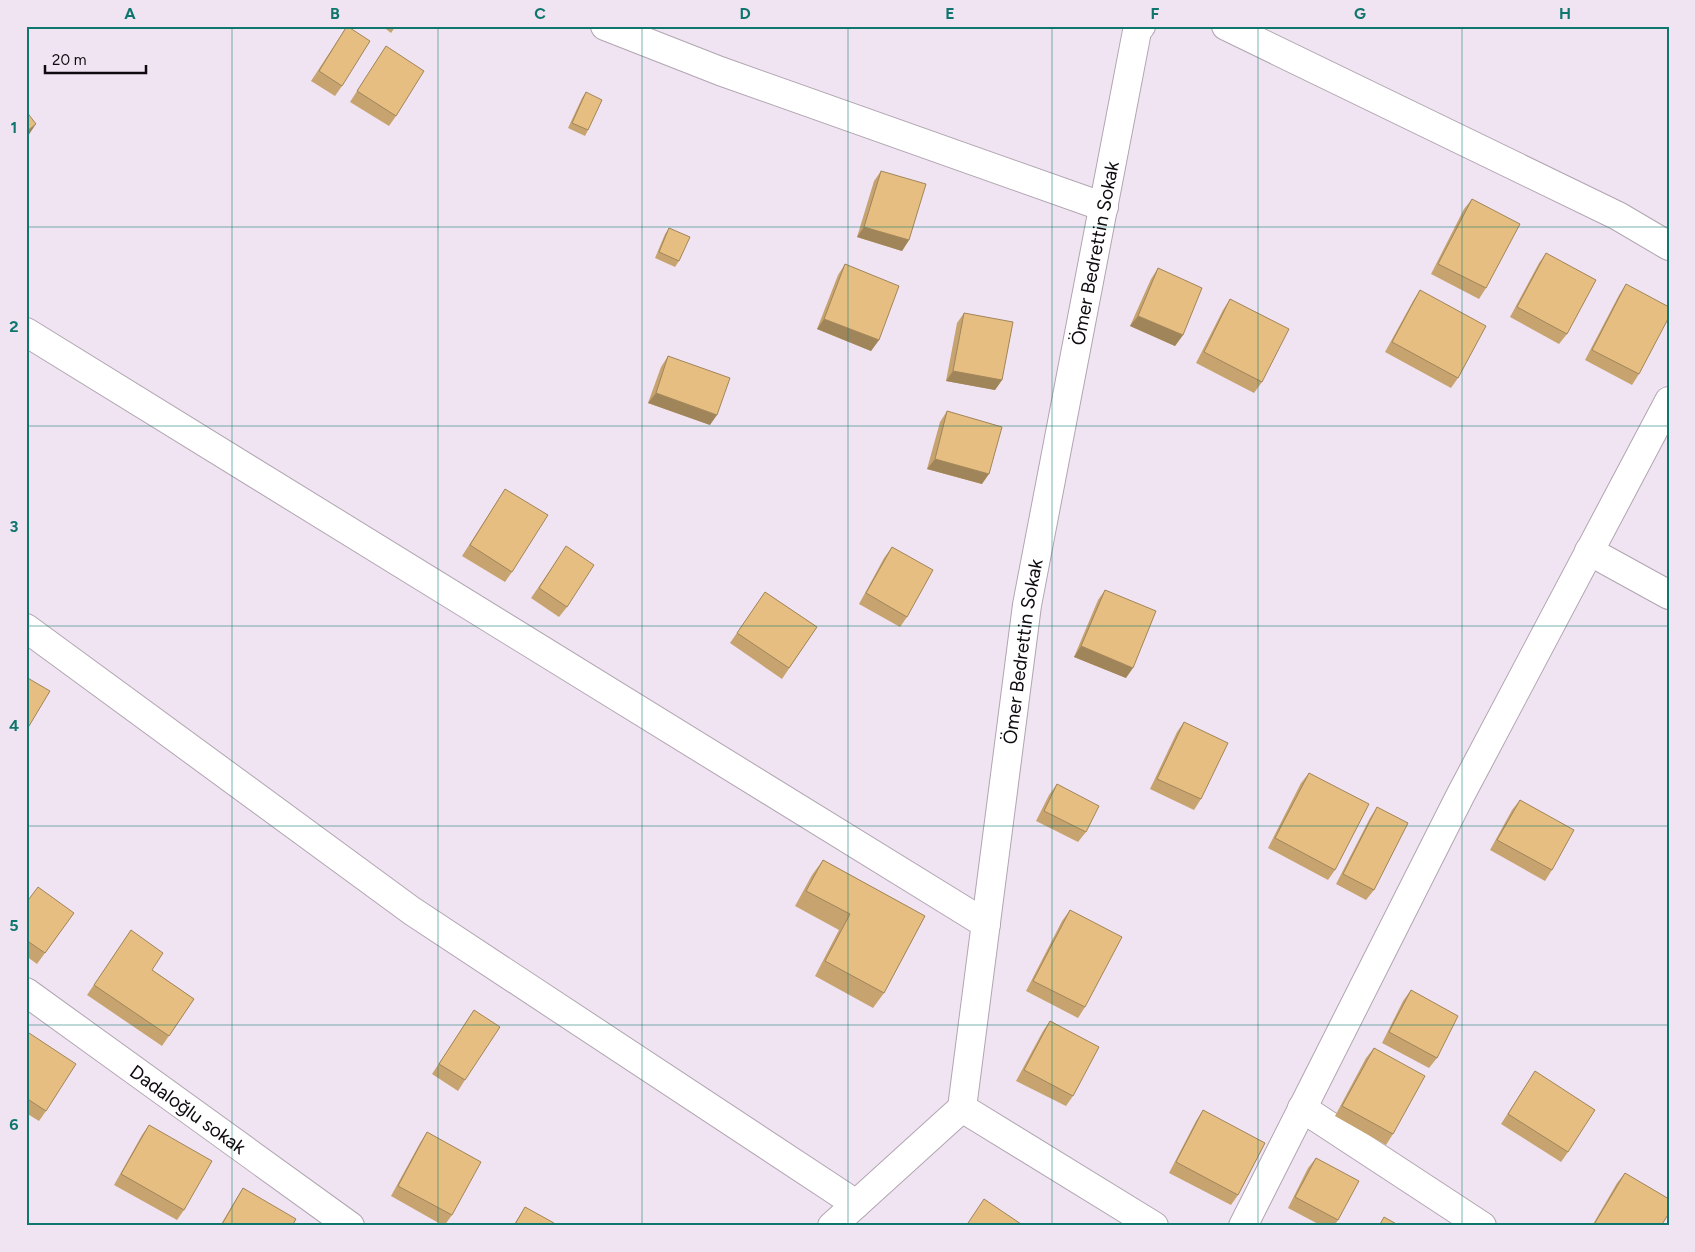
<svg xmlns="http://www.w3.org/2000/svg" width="1695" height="1252" viewBox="0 0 1695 1252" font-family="Figtree,sans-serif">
  <rect width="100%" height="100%" fill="#f1e4f2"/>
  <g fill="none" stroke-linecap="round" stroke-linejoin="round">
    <defs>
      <g id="street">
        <path d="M605,26L720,71L1104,207"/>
        <path d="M1226,26L1618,216L1669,246"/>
        <path d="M26,332L986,924"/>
        <path d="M1589,551L1669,595"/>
        <path d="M26,628L412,911L856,1204"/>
        <path id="s1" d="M26,992L350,1226"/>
        <path d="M962,1108L1154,1226"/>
        <path d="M1302,1108L1482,1226"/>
        <path id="s2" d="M832,1226L962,1108L1027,605L1137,31L1141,26"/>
        <path d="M1243,1226L1460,796L1669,401"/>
      </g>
    </defs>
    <use href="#street" stroke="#b1a5b2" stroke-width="30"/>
    <use href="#street" stroke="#fff" stroke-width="28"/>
  </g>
  <path fill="#c6a36f" d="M347,26L342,86L335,96L311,81Z
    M382,26H396L391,33Z
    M386,46L396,116L389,126L350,102Z
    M586,92L588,130L585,136L568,128L582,98Z
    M881,171L909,240L902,251L857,237L874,181Z
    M1472,199L1486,288L1479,299L1431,274L1464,209Z
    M669,228L679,261L675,267L655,258L665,234Z
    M1546,253L1567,334L1559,344L1510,317L1539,263Z
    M845,264L879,340L871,351L817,329L838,275Z
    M1158,268L1183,335L1175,346L1130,326L1151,279Z
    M1626,284L1639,374L1632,385L1585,360L1619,295Z
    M1420,290L1458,378L1451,388L1385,352L1413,301Z
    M1230,299L1262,382L1254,393L1196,363L1223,310Z
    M964,313L1002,380L995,390L946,381L957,323Z
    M668,356L710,425L648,403L661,367Z
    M947,411L982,484L927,469L940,422Z
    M505,489L512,572L505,582L462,556Z
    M892,547L907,617L900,627L859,604L884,558Z
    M559,557L567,607L559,617L531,598Z
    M1105,590L1126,678L1074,657L1098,600Z
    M765,592L817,627L782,679L730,643Z
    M1184,722L1201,799L1194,810L1150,789L1177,732Z
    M1309,773L1335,870L1328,880L1268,848L1301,783Z
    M1057,784L1086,832L1078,842L1036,821L1049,795Z
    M1520,800L1552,870L1545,881L1490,850L1512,810Z
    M1377,807L1374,890L1366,900L1336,884L1370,818Z
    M823,860L925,916L884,993L873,1008L815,976L839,930L795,906L812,875Z
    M26,903L74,913L37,964L26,956Z
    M1070,910L1085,1007L1078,1018L1026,991L1062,921Z
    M131,930L152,970L194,999L162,1046L87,995Z
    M1411,990L1437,1058L1429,1068L1382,1043L1403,1001Z
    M474,1010L465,1080L458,1091L432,1074Z
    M1050,1021L1073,1096L1066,1106L1016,1081L1043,1031Z
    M26,1031L46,1111L39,1121L26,1113Z
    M1374,1048L1393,1134L1386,1145L1335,1116L1366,1058Z
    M1535,1071L1568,1152L1561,1162L1501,1124Z
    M1203,1110L1238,1195L1231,1205L1169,1173L1196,1121Z
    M149,1125L184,1210L177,1220L114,1185L142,1135Z
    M427,1132L452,1215L444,1226L391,1196L420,1143Z
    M1316,1158L1338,1220L1334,1226H1322L1288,1208L1308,1168Z
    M1625,1173L1661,1226H1592L1617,1183Z
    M243,1188L292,1226H220L236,1199Z
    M525,1207L552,1226H513Z"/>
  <path fill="#a1855a" d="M36,124L26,139V132Z
    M864,227L909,240L902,251L857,237Z
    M1138,316L1183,335L1175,346L1130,326Z
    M824,319L879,340L871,351L817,329Z
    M953,371L1002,380L995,390L946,381Z
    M656,393L717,415L710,425L648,403Z
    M935,459L989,474L982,484L927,469Z
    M1081,646L1133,668L1126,678L1074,657Z"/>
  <path fill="#e6be81" stroke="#a1855a" d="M347,26L370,41L342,86L319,71Z
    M386,46L424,71L396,116L357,91Z
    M586,92L602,100L588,130L572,123Z
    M26,111L36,124L26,132Z
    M881,171L926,184L909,240L864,227Z
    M1472,199L1520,224L1486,288L1438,264Z
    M669,228L690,237L679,261L659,252Z
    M1546,253L1596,280L1567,334L1517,307Z
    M845,264L899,286L879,340L824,319Z
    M1158,268L1202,288L1183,335L1138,316Z
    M1626,284L1669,307V317L1639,374L1592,350Z
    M1420,290L1486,326L1458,378L1392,342Z
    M1230,299L1289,329L1262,382L1204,352Z
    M964,313L1013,322L1002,380L953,371Z
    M668,356L730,378L717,415L656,393Z
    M947,411L1002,427L989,474L935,459Z
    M505,489L548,515L512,572L470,545Z
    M566,546L594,565L567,607L539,588Z
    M892,547L933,570L907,617L866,593Z
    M1105,590L1156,611L1133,668L1081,646Z
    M765,592L817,627L789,668L737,633Z
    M26,677L50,691L26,731Z
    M1184,722L1228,743L1201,799L1157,779Z
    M1309,773L1369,804L1335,870L1275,838Z
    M1057,784L1099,806L1086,832L1044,811Z
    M1520,800L1574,830L1552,870L1497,840Z
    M1377,807L1408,823L1374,890L1343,874Z
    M823,860L925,916L884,993L825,961L850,914L806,891Z
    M38,887L74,913L45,953L26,940V903Z
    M1070,910L1122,937L1085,1007L1033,981Z
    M131,930L163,953L152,970L194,999L169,1036L94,985Z
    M1411,990L1458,1016L1437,1058L1389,1032Z
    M474,1010L500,1027L465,1080L439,1064Z
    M1050,1021L1099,1047L1073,1096L1024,1070Z
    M26,1031L76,1064L46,1111L26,1098Z
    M1374,1048L1425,1076L1393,1134L1342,1106Z
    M1535,1071L1595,1110L1568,1152L1508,1114Z
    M1203,1110L1265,1143L1238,1195L1176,1162Z
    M149,1125L212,1161L184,1210L121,1174Z
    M427,1132L481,1162L452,1215L398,1186Z
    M1316,1158L1359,1181L1338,1220L1295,1197Z
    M1625,1173L1669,1199V1213L1661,1226H1593Z
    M243,1188L296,1219L292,1226H221Z
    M984,1199L1024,1226H966Z
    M525,1207L554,1223L552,1226H514Z
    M1384,1217L1400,1226H1379Z"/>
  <path fill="none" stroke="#0f766e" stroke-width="1" stroke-opacity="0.55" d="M232,26V1226M438,26V1226M642,26V1226M848,26V1226M1052,26V1226M1258,26V1226M1462,26V1226M26,227H1669M26,426H1669M26,626H1669M26,826H1669M26,1025H1669"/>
  <g text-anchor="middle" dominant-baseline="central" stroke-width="4" stroke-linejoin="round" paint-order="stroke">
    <g font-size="19" fill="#0e0a0f" stroke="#f1e4f2">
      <text stroke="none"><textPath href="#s2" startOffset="1041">Ömer Bedrettin Sokak</textPath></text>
      <text stroke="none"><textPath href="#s2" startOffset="636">Ömer Bedrettin Sokak</textPath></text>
      <text stroke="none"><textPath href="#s1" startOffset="200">Dadaloğlu sokak</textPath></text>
    </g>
  </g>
  <rect width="1695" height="1252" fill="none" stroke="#f1e4f2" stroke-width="55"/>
  <path d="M45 65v8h101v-8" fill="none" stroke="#0e0a0f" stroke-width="2.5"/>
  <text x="52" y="65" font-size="15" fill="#0e0a0f" stroke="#f1e4f2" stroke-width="4" paint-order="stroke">20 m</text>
  <rect x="28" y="28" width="1640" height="1196" fill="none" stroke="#0f766e" stroke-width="2"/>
  <g font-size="16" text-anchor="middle" font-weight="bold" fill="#0f766e">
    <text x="130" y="19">A</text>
    <text x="335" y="19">B</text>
    <text x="540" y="19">C</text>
    <text x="745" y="19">D</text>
    <text x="950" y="19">E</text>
    <text x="1155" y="19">F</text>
    <text x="1360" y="19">G</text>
    <text x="1565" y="19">H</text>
    <text x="14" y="133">1</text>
    <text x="14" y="332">2</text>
    <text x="14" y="532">3</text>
    <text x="14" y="731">4</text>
    <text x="14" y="931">5</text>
    <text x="14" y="1130">6</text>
  </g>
</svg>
